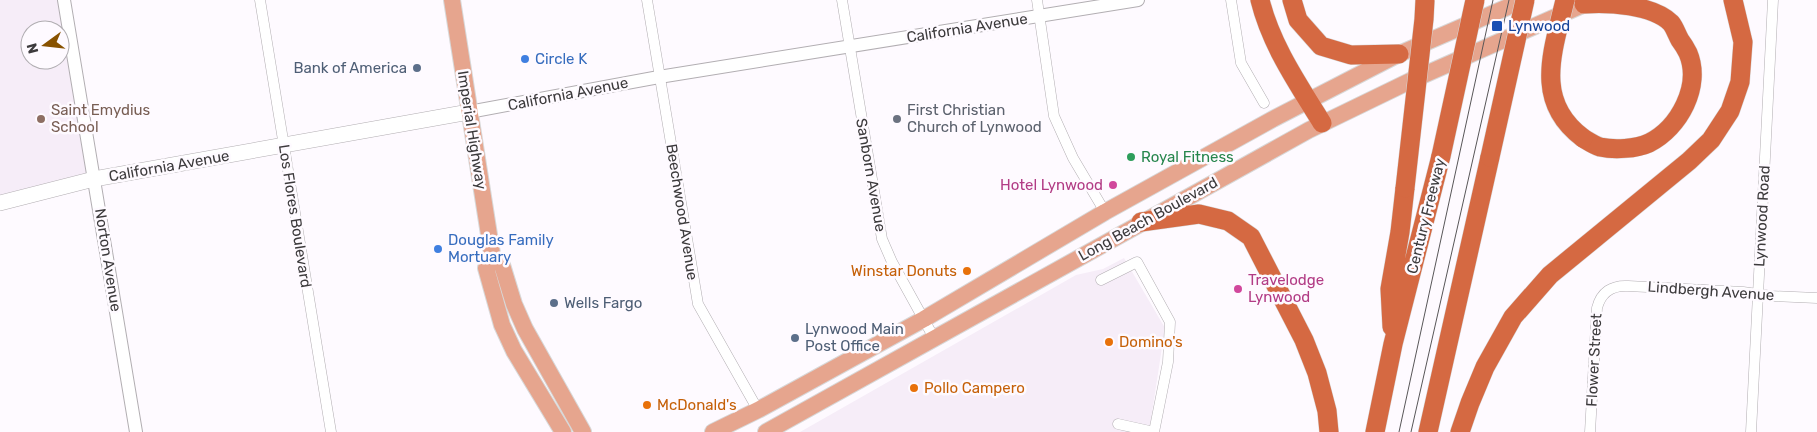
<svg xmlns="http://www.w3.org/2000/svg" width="1817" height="432" viewBox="0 0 1817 432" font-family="Rubik,sans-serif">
  <rect width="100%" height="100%" fill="#fefaff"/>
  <path fill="#f6edf8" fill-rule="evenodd" d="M0,0H62L93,178L0,201ZM30,30H60V60H30Z
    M1124,258L1165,328L1149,432H800L1076,275L1103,269Z"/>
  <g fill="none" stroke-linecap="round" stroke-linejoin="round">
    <defs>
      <path id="minor" d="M260,0L331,432
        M647,0L698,304L758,410
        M842,0L882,239L892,262L934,338
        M1037,0L1054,116L1073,158L1105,212
        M1231,0L1241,63L1264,103
        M1101,280L1137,262L1170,322L1168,362L1154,432
        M1118,424L1154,432
        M1590,432L1597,308C1601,292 1612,285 1628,286L1743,292L1771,296L1817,298
        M1751,432L1773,0"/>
      <path id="tertiary" d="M64,0L136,432
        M469,112L659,77L1138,0"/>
      <path id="secondary" d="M0,203L94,179L469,112"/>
      <path id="primary" d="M452,0L493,260L502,265L514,304L525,329L583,432
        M493,260L486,268L502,325L514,351L563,432
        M713,432L758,410L924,319L1105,212L1273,119L1399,54L1524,0
        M766,432L1309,130L1410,81L1594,0"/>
      <path id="motorway" d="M1260,0C1271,45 1298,84 1322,123
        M1292,0L1298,20L1321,46L1351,55L1399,54
        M1583,138C1588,141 1594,145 1600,147C1614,150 1636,149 1649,143C1679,128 1702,86 1688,53C1686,49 1683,44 1680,40C1677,35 1675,28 1671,23C1653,5 1608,2 1584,4
        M1141,222L1199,214L1228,221L1251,237L1304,340L1317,373L1327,411L1329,432
        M1392,327L1390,289L1400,232L1405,188
        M1375,432L1393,344L1441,156
        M1428,432L1490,157
        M1460,432L1470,403L1485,367L1513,317L1550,275L1689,161L1711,140L1730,111L1740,82L1743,42L1733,0"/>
    </defs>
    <use href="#minor" stroke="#b2aeb2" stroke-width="11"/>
    <use href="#tertiary" stroke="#b2aeb2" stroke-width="14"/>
    <use href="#secondary" stroke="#b2aeb2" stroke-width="16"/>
    <use href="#primary" stroke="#d8d8d8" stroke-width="18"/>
    <use href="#motorway" stroke="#d8d8d8" stroke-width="20"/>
    <use href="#minor" stroke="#fff" stroke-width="10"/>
    <use href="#tertiary" stroke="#fff" stroke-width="12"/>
    <use href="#secondary" stroke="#fff" stroke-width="15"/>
    <use href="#primary" stroke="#e6a58e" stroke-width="16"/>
    <use href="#motorway" stroke="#d56942" stroke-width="19"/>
    <path stroke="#585658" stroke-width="1" d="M1399,432L1493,0
      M1411,432L1509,0"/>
    <defs>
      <path id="motorway-bridge" d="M1565,0C1553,51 1533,101 1583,138
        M1441,156L1475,0
        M1490,157L1525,0
        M1405,188L1424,19L1425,0"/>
    </defs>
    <use href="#motorway-bridge" stroke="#d8d8d8" stroke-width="20" stroke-linecap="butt"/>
    <use href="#motorway-bridge" stroke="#d56942" stroke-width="19"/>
  </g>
  <rect fill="#1a4fb4" stroke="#fefaff" stroke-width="2" x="1491" y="20" width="12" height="12" rx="2.5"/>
  <g fill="#3f7fe0" stroke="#fefaff" stroke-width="2">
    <circle cx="525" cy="59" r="5"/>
    <circle cx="438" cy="249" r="5"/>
  </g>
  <g fill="#5c6f8a" stroke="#fefaff" stroke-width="2">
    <circle cx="417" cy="68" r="5"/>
    <circle cx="554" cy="303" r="5"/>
    <circle cx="795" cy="338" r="5"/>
  </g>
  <circle fill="#8d6e63" stroke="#fefaff" stroke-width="2" cx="41" cy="119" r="5"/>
  <circle fill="#6b7280" stroke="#fefaff" stroke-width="2" cx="897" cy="119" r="5"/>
  <circle fill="#2e9e5b" stroke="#fefaff" stroke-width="2" cx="1131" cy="157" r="5"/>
  <g fill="#d1479c" stroke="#fefaff" stroke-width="2">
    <circle cx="1113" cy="185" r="5"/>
    <circle cx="1238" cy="289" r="5"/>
  </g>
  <g fill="#e8710a" stroke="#fefaff" stroke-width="2">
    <circle cx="967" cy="271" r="5"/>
    <circle cx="1109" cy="342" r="5"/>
    <circle cx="914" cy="388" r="5"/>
    <circle cx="647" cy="405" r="5"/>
  </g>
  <g text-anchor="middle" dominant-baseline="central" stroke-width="5" stroke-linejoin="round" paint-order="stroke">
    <g font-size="15" fill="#164399" stroke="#fefaff" text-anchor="start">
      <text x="1508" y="26">Lynwood</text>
    </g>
    <g font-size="15" fill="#3c3a3c" stroke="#fefaff">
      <text transform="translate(967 28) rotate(-9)">California Avenue</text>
      <text transform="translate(568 94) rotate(-11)">California Avenue</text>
      <text transform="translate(472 130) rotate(81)">Imperial Highway</text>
      <text transform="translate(169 166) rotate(-10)">California Avenue</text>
      <text transform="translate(871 175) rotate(80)">Sanborn Avenue</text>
      <text transform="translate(682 212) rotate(81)">Beechwood Avenue</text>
      <text transform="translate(295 216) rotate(81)">Los Flores Boulevard</text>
      <text transform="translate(1426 216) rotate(-76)">Century Freeway</text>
      <text transform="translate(1762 216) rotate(-87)">Lynwood Road</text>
      <text transform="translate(1148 219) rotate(-29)">Long Beach Boulevard</text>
      <text transform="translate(108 260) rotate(81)">Norton Avenue</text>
      <text transform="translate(1711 291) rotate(4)">Lindbergh Avenue</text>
      <text transform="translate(1594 360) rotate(-87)">Flower Street</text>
    </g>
    <g font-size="15" fill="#366cbe" stroke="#fefaff" text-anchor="start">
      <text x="535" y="59">Circle K</text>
      <text x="448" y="240">Douglas Family<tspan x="448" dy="17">Mortuary</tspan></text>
    </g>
    <g font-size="15" fill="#4e5e75" stroke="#fefaff" text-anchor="start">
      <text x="407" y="68" text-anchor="end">Bank of America</text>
      <text x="564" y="303">Wells Fargo</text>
      <text x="805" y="329">Lynwood Main<tspan x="805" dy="17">Post Office</tspan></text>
    </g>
    <g font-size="15" fill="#785e54" stroke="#fefaff" text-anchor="start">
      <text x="51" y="110">Saint Emydius<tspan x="51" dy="17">School</tspan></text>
    </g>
    <g font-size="15" fill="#5b616d" stroke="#fefaff" text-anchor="start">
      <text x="907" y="110">First Christian<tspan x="907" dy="17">Church of Lynwood</tspan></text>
    </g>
    <g font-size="15" fill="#27864d" stroke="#fefaff" text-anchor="start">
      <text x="1141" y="157">Royal Fitness</text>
    </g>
    <g font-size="15" fill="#b23c85" stroke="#fefaff" text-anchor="end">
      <text x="1103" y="185">Hotel Lynwood</text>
      <text x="1248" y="280" text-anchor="start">Travelodge<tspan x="1248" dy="17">Lynwood</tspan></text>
    </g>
    <g font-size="15" fill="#c56008" stroke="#fefaff" text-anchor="start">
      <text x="957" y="271" text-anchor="end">Winstar Donuts</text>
      <text x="1119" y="342">Domino's</text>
      <text x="924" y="388">Pollo Campero</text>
      <text x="657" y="405">McDonald's</text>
    </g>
  </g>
  <g transform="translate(45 45) rotate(255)"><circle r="24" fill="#fefaff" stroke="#b0adb1"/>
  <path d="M0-4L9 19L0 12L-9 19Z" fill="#885200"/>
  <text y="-8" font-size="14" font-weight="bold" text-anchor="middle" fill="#3c3a3c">N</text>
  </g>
</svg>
